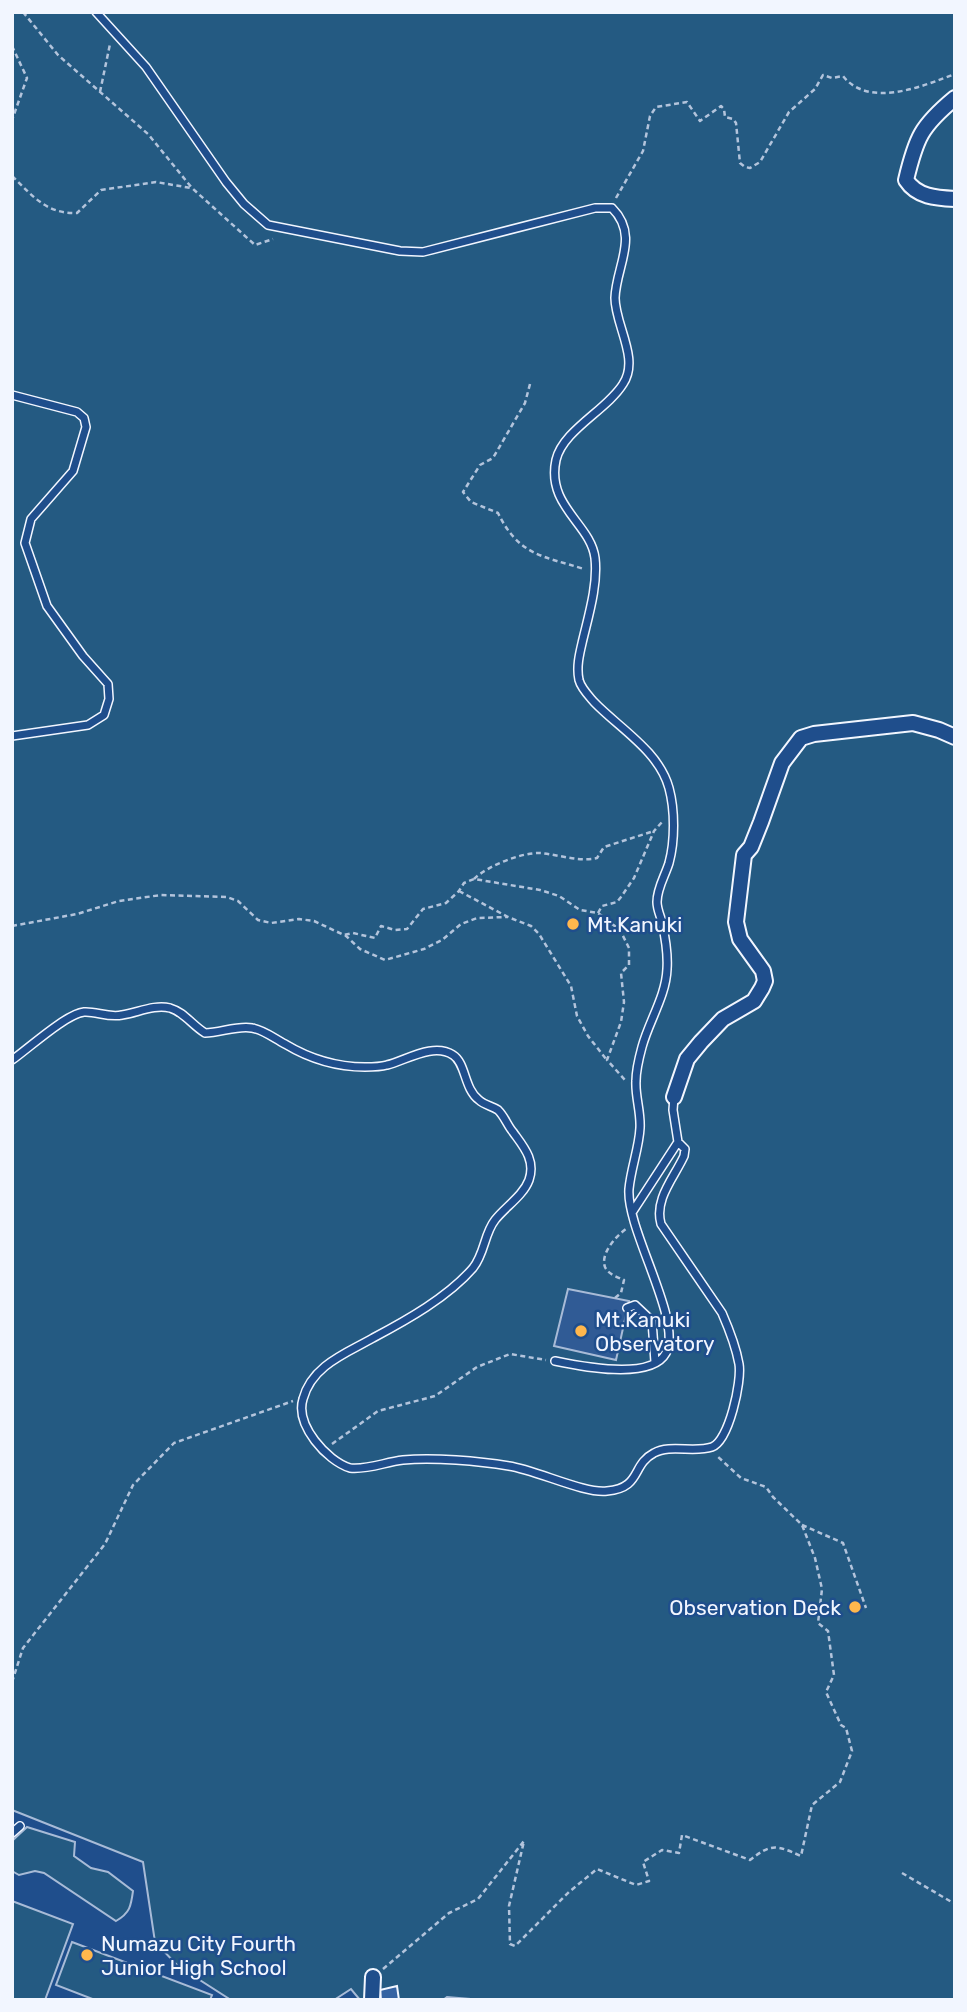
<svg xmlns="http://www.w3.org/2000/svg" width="967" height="2012" viewBox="0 0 967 2012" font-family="Rubik,sans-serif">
  <rect width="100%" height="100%" fill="#1f4e8c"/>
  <path fill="#245a82" stroke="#a8bbd7" stroke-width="2" d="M12,12H955V2000H483L447,1997L443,2000H360L351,1989L334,2000H231L178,1966L155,1942L143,1862L12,1810Z
    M27,1827L75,1842L74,1856L91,1868L108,1872L133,1891C131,1906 130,1913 116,1921L44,1873L35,1871L19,1875L12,1871V1841Z
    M12,1901L73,1924L45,2000H12Z
    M72,1942L212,1995L210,2000H95L56,1985Z"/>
  <path fill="#305b95" stroke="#a8bbd7" stroke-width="2" d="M568,1289L629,1301L616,1360L554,1346Z"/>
  <path fill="#3563a3" stroke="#f2f6ff" stroke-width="2" d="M397,1986L399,2000H381L380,1990Z"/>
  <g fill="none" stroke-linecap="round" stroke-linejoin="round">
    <defs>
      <path id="service" d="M96,12L146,67L226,182L244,204L268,225L400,251L423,252L595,208H612C640,236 616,266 615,298C615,325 640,359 623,384C607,410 563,430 556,460C546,506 591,524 595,558C598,584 589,614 583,639C580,652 576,666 579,680C581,688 588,695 594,702C619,728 659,751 669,788C675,810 675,841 669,863C665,876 657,888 657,902C657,909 660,915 662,922C665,936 668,955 667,969C666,996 649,1021 642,1047C639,1058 636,1070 636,1081C635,1096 641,1112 640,1128C639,1148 631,1168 629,1189C626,1230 683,1320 666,1353C651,1381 579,1366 555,1361
        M12,395L77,412L84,418L86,427L73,471L31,519L25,543L47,606L83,656L108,684L109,699L104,715L88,725L12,736
        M12,1060C29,1048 66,1014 84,1012C96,1011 108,1018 122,1015C137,1013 154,1004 170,1008C184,1012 192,1025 205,1033C220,1033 238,1025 252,1028C264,1030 275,1039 285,1044C310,1059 336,1067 365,1067C372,1067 380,1067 387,1065C405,1061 433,1042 453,1055C466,1063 464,1089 479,1100C484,1105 492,1106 498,1110C505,1117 507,1125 513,1132C523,1146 536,1160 529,1180C523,1196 505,1207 495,1220C484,1234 485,1253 473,1268C448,1297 407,1320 373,1338C347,1353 312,1365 303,1399C295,1425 327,1461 350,1468C368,1470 385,1462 403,1460C433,1457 479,1461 509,1466C536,1470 585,1494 607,1491C642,1488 631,1465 654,1453C670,1444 694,1453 712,1447C729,1441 742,1381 739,1364C736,1347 729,1329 722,1313L661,1224C654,1199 674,1178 684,1156L685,1149L678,1142L633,1211
        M674,1097L673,1110L678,1142
        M627,1308L635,1305L652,1321L655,1362
        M12,1833L20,1826"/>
      <path id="minor" d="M955,98C921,126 916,138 906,180C917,197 936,198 955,199
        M674,1097L687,1059L701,1042L723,1019L754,1001L762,988L765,981L763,971L740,939L736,922L744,855L751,847L761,822L782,763L801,738L814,734L913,723L939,730L955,737
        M372,2000L373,1977"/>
    </defs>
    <use href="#service" stroke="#f2f6ff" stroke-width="10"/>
    <use href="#minor" stroke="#f2f6ff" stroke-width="18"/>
    <path stroke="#b3c4dc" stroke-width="2.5" stroke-dasharray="5 3.5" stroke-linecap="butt" d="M23,12L58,55L148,134L192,188L255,245L273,239
      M12,46L27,78L12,120
      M100,92L110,44
      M12,176C33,196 46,214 77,213L101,190L156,182L191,188
      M616,198L643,151L650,116L656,107L687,102L700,121L721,106L724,109L725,117L733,119L736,123L740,163L745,167L750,168L760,162L789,112L815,89L823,75L832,78L843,76C869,109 923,86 955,74
      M530,384L525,403L493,458L480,465L463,492L471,502L498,513C519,556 543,556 584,569
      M474,879C487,866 522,852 541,853C560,855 578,862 597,858L604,847L654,831
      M459,891L508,917L531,926L539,934L571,986L577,1016L588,1036L606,1059
      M598,913L602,906L617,902L621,897L634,878L654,831L662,822
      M12,926L77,914L119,901L161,895L227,897L238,901L258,920L271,923L299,919L314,921L344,935L353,933L375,938L381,926L395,930L407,929L423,909L446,903L459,891L464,883L474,879L540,890L559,896L580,910L598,913L620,930L629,948V965L621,973L624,1002L621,1022L607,1060L625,1080
      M345,935L360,949L385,960L424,949L442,940L461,924L477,918L508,917
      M615,1298L621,1293L624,1280C617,1277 608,1274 605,1267C600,1254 616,1236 626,1229
      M332,1444L378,1411L435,1396L477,1367L510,1354L546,1360
      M802,1525L843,1543L866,1608
      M12,1682L23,1648L105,1544L133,1485L174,1443L293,1401
      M902,1873L955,1904
      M383,1969L449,1913L478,1899L524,1841L509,1906L510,1944L515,1946L569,1892L597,1869L636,1885L649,1881L643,1862L662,1850L679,1853L682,1835L750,1860C772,1843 776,1845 801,1856L812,1805L840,1782L852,1751L846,1728L841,1725L826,1692L834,1675L828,1631L818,1623L822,1589L815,1558L802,1525L773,1497L766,1487L741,1478L716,1455"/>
    <use href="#service" stroke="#1f4e8c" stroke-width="7"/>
    <use href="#minor" stroke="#1f4e8c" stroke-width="14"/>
  </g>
  <g fill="#ffb74d" stroke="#1f4e8c" stroke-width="2.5">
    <circle cx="573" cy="924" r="7"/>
    <circle cx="581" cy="1331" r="7"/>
    <circle cx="855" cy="1607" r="7"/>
    <circle cx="87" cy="1955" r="7"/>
  </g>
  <g text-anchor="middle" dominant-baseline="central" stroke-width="5" stroke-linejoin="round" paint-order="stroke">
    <g font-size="21" fill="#f2f6ff" stroke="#1f4e8c" text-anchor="start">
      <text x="587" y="924">Mt.Kanuki</text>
      <text x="595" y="1319">Mt.Kanuki<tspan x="595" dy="24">Observatory</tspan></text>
      <text x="841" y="1607" text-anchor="end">Observation Deck</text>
      <text x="101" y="1943">Numazu City Fourth<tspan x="101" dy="24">Junior High School</tspan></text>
    </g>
  </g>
  <rect width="967" height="2012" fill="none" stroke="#f2f6ff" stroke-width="28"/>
</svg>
